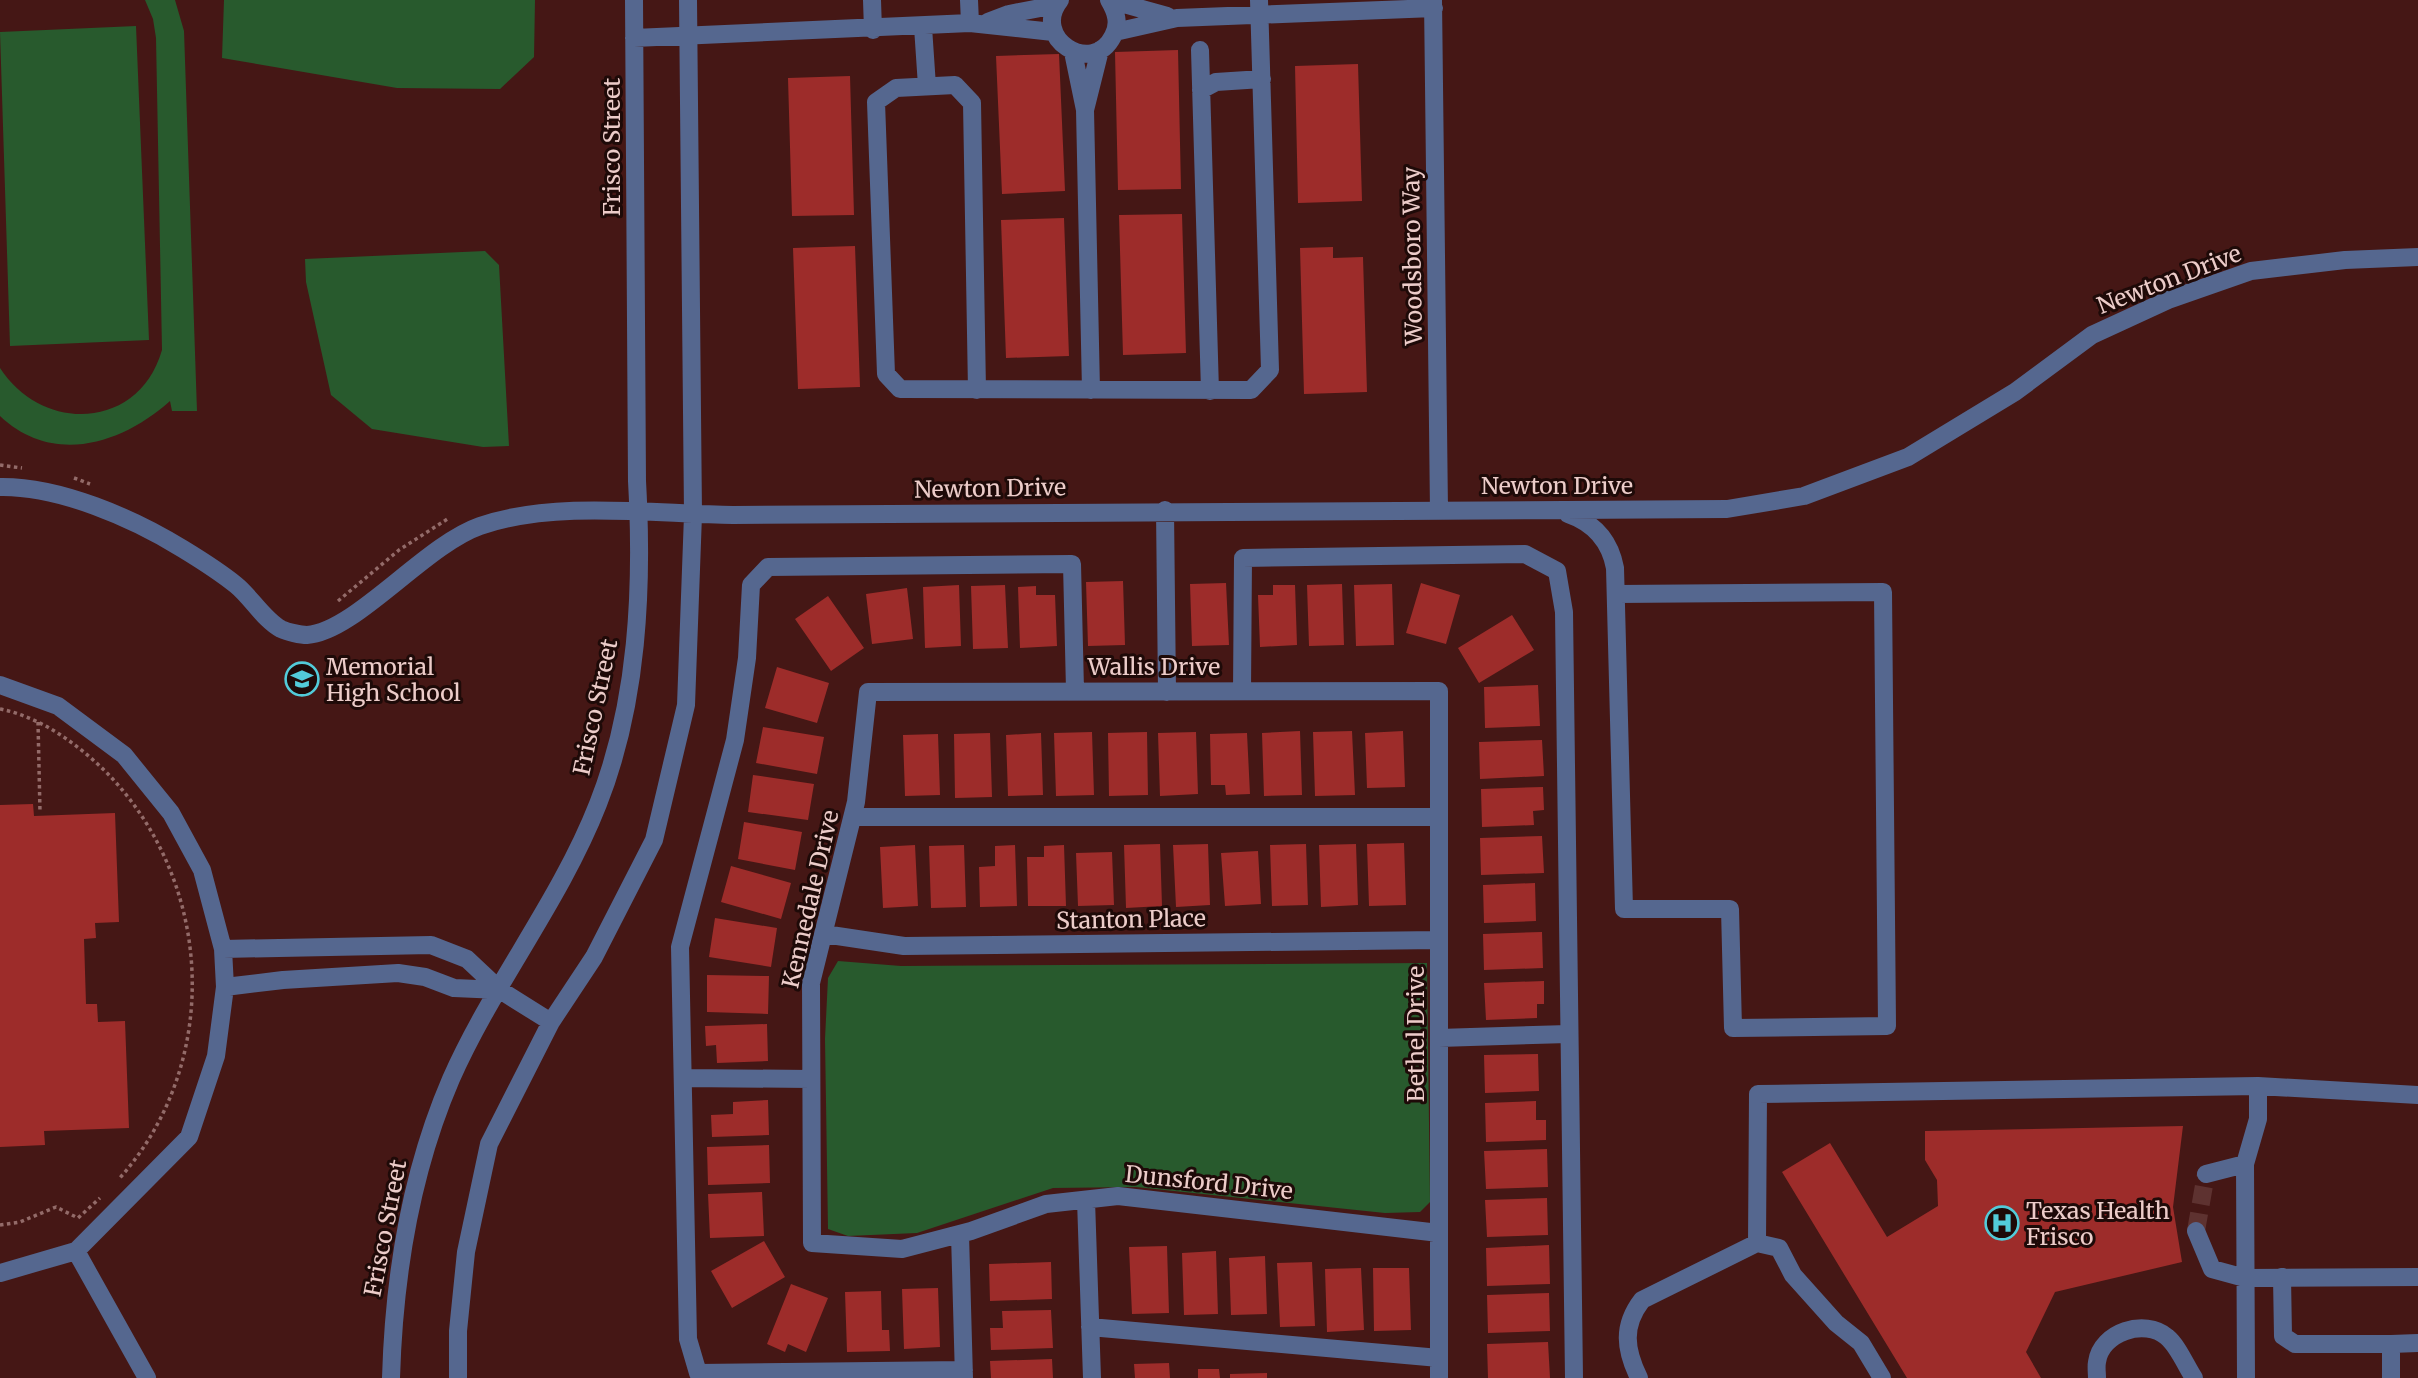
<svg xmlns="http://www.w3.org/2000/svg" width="2418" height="1378" viewBox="0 0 2418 1378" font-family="Merriweather,serif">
  <rect width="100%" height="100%" fill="#451715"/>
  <path fill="#285a2d" d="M145,0H175L184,31L197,411H172L170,401C122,444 53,466 0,416V368C43,434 139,430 162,350L156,38L153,19Z
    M224,0H535L534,57L500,89L397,88L222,58Z
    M136,26L149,340L10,346L0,32Z
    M485,251L499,265L509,446L483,447L372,429L331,395L306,282L305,259Z
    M838,961L901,966L1427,963L1430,1202L1420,1212L1385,1213L1136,1187L1053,1188L917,1233L848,1236L828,1229L825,1039L828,978Z"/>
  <path fill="#9d2c2a" d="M1178,50L1181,189L1118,190L1115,52Z
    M1059,54L1065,191L1002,194L996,56Z
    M1358,64L1362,201L1298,203L1295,66Z
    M850,76L854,215L792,216L788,78Z
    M1182,214L1186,353L1123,355L1119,215Z
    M1064,218L1069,356L1006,358L1001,220Z
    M855,246L860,387L798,389L793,248Z
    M1333,247V258L1363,257L1367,392L1304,394L1300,248Z
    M1123,581L1125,645L1088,646L1086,582Z
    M1226,583L1229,645L1192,646L1190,584Z
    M1421,583L1460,595L1446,644L1406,633Z
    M1342,584L1344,645L1309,646L1307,585Z
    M1392,584L1394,645L1356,646L1354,585Z
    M959,585L961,646L925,648L923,587Z
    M1005,585L1008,648L973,649L971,586Z
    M1273,585H1295L1297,645L1260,647L1258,595H1273Z
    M1036,586V595H1055L1057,646L1020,648L1018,587Z
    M907,588L913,639L872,644L866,594Z
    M828,596L864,648L831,671L795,619Z
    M1512,615L1534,650L1479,683L1458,648Z
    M777,667L829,683L817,723L765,708Z
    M1538,685L1540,726L1485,728L1484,687Z
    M763,727L824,737L817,774L756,763Z
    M1300,731L1302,795L1264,796L1262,733Z
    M1352,731L1355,795L1315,796L1313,732Z
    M1403,731L1405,787L1367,788L1365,733Z
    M1092,732L1094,795L1056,796L1054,733Z
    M1147,732L1148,795L1109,796L1108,733Z
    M1196,732L1198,794L1160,796L1158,733Z
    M990,733L992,797L955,798L954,734Z
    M1041,733L1043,795L1008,796L1006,735Z
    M1247,733L1250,794L1226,795L1225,785H1211L1210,734Z
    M938,734L940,795L905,796L903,735Z
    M1542,740L1544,776L1480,779L1479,742Z
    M753,775L814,784L808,820L748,812Z
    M1543,787L1544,810L1533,811L1534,825L1482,827L1481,789Z
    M33,804L34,816L115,813L119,922L95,923L96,938L84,939L86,1004H97L98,1022L125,1021L129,1128L44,1131L45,1145L0,1147V805Z
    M744,822L802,832L795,870L738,859Z
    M1542,836L1544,873L1481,875L1480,838Z
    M1404,843L1406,905L1369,906L1367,844Z
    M1160,844L1162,906L1126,908L1124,845Z
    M1208,844L1210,905L1176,907L1173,845Z
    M1306,844L1308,905L1272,906L1270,845Z
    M1356,844L1358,905L1321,907L1319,845Z
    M915,845L918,906L883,908L880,847Z
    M964,845L966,907L931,908L929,846Z
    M1015,845L1017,906L980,907L979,867L995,866V846Z
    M1064,845L1066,906H1028L1027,857H1044V846Z
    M1258,851L1261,904L1225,906L1221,853Z
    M1112,852L1114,905L1078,906L1076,853Z
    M731,866L791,883L781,919L721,902Z
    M1535,883L1536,921L1484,923L1483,885Z
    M715,918L777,928L771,967L709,957Z
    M1542,932L1543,968L1484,970L1483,934Z
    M707,975L769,976L768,1014L707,1012Z
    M1544,981V1004H1537V1018L1486,1020L1484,983Z
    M767,1024L768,1061L717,1063L716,1045L706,1046L705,1026Z
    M1538,1054L1539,1091L1485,1093L1484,1055Z
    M768,1100L769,1135L712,1137L711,1115L733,1114V1102Z
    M1536,1101V1120H1546V1140L1486,1142L1485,1103Z
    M2183,1126L2173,1207L2182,1262L2055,1292L2026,1352L2041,1378H1907L1782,1172L1830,1143L1887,1237L1938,1206L1937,1180L1925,1160V1131Z
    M769,1145L770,1183L708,1185L707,1147Z
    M1547,1149L1548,1187L1486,1189L1484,1151Z
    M762,1192L764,1236L710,1238L708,1194Z
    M1547,1198L1548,1235L1487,1237L1485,1200Z
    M764,1241L785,1277L732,1308L711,1271Z
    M1549,1245L1550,1284L1487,1286L1486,1248Z
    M1167,1246L1169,1313L1132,1314L1129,1247Z
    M1216,1251L1218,1314L1184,1315L1182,1253Z
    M1265,1256L1267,1314L1231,1315L1229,1258Z
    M1051,1262L1052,1299L990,1301L989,1264Z
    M1312,1262L1315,1326L1280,1327L1277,1263Z
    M1361,1268L1364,1330L1327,1332L1325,1269Z
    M1373,1268H1409L1411,1330L1374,1331Z
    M791,1284L828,1298L806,1352L788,1344L785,1352L767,1344Z
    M938,1288L940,1347L904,1349L902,1289Z
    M881,1291L882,1330H889L890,1351L847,1352L845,1292Z
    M1549,1293L1550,1331L1488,1333L1487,1295Z
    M1051,1310L1053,1348L991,1350L990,1328H1003L1002,1311Z
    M1548,1342L1550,1378H1488L1487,1344Z
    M1052,1359L1053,1378H991L990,1361Z
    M1169,1363L1170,1378H1135L1134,1364Z
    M1198,1369H1219L1220,1378H1198Z
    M1267,1373V1378H1230V1374Z"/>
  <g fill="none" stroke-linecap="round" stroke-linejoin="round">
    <path stroke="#5e3230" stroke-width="18" stroke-dasharray="18 9" stroke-linecap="butt" d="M2196,1231L2206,1174"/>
    <path stroke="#936b69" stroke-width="3.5" stroke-dasharray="3.5 3.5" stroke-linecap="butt" d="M0,465L22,468
      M74,478L90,484
      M338,601L399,550L449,518
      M0,709C41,717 79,745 108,774C215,885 222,1065 118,1180
      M38,722L40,812
      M0,1225L20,1222L56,1207L78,1218L100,1198"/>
    <path stroke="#55678f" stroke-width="18" d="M872,0L873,30
      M969,0L970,23
      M1060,0C1030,37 1092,78 1113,36C1120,23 1116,12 1109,0
      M1110,0L1167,16
      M1433,0L1439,511
      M988,22L1009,14L1056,5
      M923,27L927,86
      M1115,32L1177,18L1434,8
      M634,38L970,23L1053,32
      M1200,50L1210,391
      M1073,52L1085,110
      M1201,90L1216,82L1262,79
      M977,390L972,103L955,85L896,88L876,102L886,374L900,389L1251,390L1270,370L1259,0
      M1091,390L1085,110L1100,50
      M0,487C59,486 133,518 183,549C201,560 220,572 236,585C251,597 264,620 281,629C287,632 301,635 307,635C355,632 425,545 480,526C555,500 654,514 733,515L1727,509L1804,496L1908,457L2015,392L2092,335L2168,300L2251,271L2345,260L2418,257
      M1165,510L1167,692
      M1568,514C1594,523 1610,541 1615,568L1624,909H1730L1733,1028L1887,1026L1883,592L1617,594
      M0,685L58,706L124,755L171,813L202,870L223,949L225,987L216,1056L189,1137L76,1251L0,1273
      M1242,691L1243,558L1525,554L1557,571L1564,612L1574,1378
      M853,817H1439
      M824,934L904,946L1439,940
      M223,949L431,945L467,959L500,990L551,1022
      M225,987L283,980L398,973L425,977L454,988L500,990
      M1439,1038L1568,1034
      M683,1078L811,1079
      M2206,1174L2245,1164
      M1086,1200L1092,1378
      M2196,1231L2212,1269L2245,1278L2418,1277
      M960,1234L964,1378
      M1757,1243L1758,1094L2258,1086
      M76,1251L147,1378
      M2282,1277L2283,1336L2295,1344H2391
      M1090,1327L1439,1358
      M964,1370L698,1373L688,1339L680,947L735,740L747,658L751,585L768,567L1072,564L1075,690
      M391,1378C394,1275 410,1174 451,1079C493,984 560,901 598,804C638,703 643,588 637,481L634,0
      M458,1378V1331L466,1252L489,1144L551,1022L594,957L654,840L686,705L693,515L688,0
      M1439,1378V691L868,692L856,802L811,983L812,1243L902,1249L971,1231L1046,1204L1118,1196L1439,1233
      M1639,1378C1625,1349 1622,1326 1642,1300L1757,1243L1779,1248L1793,1275L1836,1323L1861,1343L1882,1378
      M2097,1378C2097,1373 2096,1367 2097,1362C2101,1332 2145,1318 2167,1337C2178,1346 2186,1366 2194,1378
      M2246,1378L2245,1164L2258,1119V1086L2418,1095
      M2391,1378V1344L2418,1343"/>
  </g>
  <defs>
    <symbol id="school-ring" viewBox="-11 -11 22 22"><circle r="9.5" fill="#1e0a08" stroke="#52cbd9" stroke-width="1.5"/><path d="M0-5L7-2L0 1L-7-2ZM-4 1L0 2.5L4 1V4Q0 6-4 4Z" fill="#52cbd9"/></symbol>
    <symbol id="hospital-ring" viewBox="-11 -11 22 22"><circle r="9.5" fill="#1e0a08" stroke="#52cbd9" stroke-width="1.5"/><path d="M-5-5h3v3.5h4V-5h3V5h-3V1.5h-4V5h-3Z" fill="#52cbd9"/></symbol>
  </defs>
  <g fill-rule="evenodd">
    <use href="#school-ring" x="283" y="660" width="38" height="38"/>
    <use href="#hospital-ring" x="1983" y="1204" width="38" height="38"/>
  </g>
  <g text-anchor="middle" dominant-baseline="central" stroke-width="6" stroke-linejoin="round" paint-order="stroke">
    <g font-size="23" fill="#ecccc9" stroke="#1e0a08">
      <text transform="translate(611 147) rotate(-90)">Frisco Street</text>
      <text transform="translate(1412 256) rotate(-91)">Woodsboro Way</text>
      <text transform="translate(2169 279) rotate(-21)">Newton Drive</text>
      <text x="1557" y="485">Newton Drive</text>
      <text transform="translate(990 488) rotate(-1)">Newton Drive</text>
      <text x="1154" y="666">Wallis Drive</text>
      <text transform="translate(595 707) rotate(-78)">Frisco Street</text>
      <text transform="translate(810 899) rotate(-77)">Kennedale Drive</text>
      <text transform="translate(1131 919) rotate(-1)">Stanton Place</text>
      <text transform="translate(1415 1034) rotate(-90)">Bethel Drive</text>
      <text transform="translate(1209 1182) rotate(6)">Dunsford Drive</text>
      <text transform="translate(385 1228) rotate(-79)">Frisco Street</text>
    </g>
    <g font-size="23" fill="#ecccc9" stroke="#1e0a08" text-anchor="start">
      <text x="326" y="666">Memorial<tspan x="326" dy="26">High School</tspan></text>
      <text x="2026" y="1210">Texas Health<tspan x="2026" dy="26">Frisco</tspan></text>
    </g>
  </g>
</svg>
